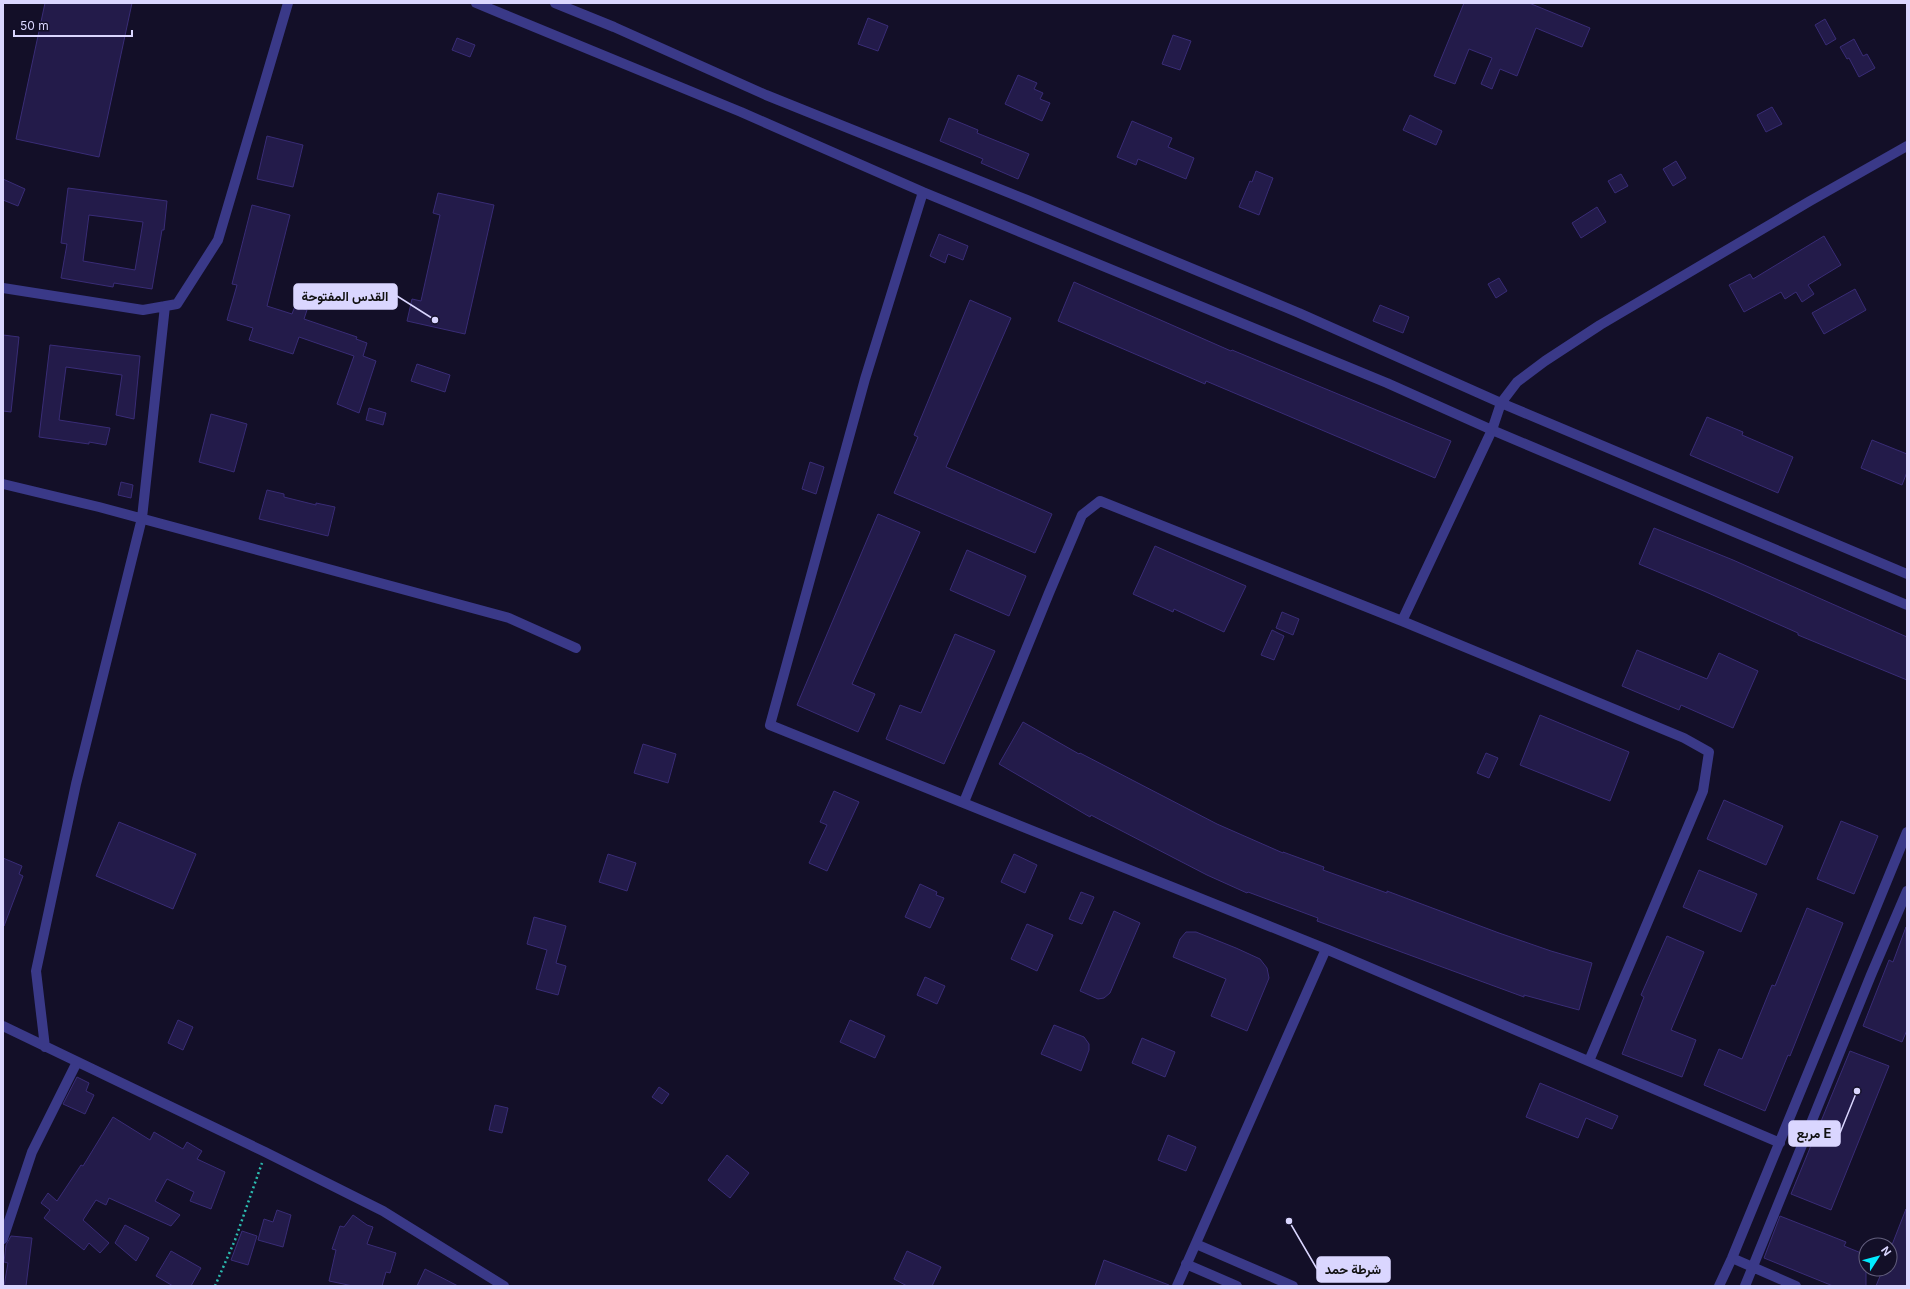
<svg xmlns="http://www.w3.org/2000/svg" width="1910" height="1289" viewBox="0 0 1910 1289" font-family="Inter,Vazirmatn,sans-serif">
  <rect width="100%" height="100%" fill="#130f28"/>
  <path fill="#231b4a" stroke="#392c76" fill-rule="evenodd" d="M45,3H132L99,157L16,139Z
    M1464,3H1529L1590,28L1582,47L1536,28L1517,76L1500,69L1492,89L1481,84L1492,58L1469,49L1455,84L1434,76Z
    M868,18L888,26L878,51L858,44Z
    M1825,19L1836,39L1826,45L1815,25Z
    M1173,35L1191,41L1180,70L1162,64Z
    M457,38L475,45L470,57L452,50Z
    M1854,39L1863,56L1867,54L1875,68L1859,77L1849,58L1847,59L1840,47Z
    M1018,75L1037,83L1034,89L1043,93L1040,99L1050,103L1042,121L1005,104Z
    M1772,107L1782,124L1766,132L1757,115Z
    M1410,115L1442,131L1436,145L1403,130Z
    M949,118L978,130L977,133L1029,154L1018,179L981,163L983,159L940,141Z
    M1132,121L1172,138L1168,147L1194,158L1186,179L1138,159L1136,165L1117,157Z
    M267,136L303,145L293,187L257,179Z
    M1676,161L1686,178L1673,186L1663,169Z
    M1256,171L1273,178L1259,215L1239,207L1250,181L1252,182Z
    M1621,174L1628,186L1615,193L1608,181Z
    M3,179L25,189L18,206L3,200Z
    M68,188L167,201L164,230H162L152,289L114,283L113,287L61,278L67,244L61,243ZM89,215L143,222L135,270L83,261Z
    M438,193L494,205L465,334L407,321L412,299L421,301L440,215L433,213Z
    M252,205L290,215L267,306L292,314L295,306L307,310L304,319L357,337L356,339L367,343L363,356L376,361L359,413L337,404L354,356L299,337L293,354L249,340L253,328L227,320L237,285L232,284Z
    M1597,207L1606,222L1581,238L1572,223Z
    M939,234L968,246L963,260L948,254L945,263L930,256Z
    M1824,236L1841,265L1808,285L1814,294L1802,302L1796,292L1785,299L1781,292L1744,312L1729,285L1750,274L1753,279Z
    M1499,278L1507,291L1496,298L1488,284Z
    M1074,282L1231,351L1232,350L1451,441L1435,478L1206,381L1205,384L1058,321Z
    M1855,289L1866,310L1824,334L1812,313Z
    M970,300L1011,318L946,467L1052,514L1035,553L894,493L918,437L914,435Z
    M1380,305L1409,317L1403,333L1373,321Z
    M3,335L19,337L11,412L3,411Z
    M50,345L140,356L134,419L116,415L122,375L66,367L59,420L110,428L106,445L89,442V444L39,437Z
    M417,364L450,375L445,392L411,381Z
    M369,408L386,413L383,425L366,420Z
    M211,414L247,424L234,472L199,462Z
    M1707,417L1743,432L1742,435L1793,457L1778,493L1690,455Z
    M1872,440L1907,454V472L1902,485L1861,468Z
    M810,462L824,467L816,494L802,489Z
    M121,482L133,485L131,498L118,495Z
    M267,490L284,494V497L316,505V503L335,507L328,536L259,519Z
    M878,514L920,532L852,684L875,694L858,732L797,705Z
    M1654,528L1733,560L1907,637V680L1798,635V633L1706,592L1639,564Z
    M1155,546L1246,586L1224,632L1174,609L1173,612L1133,594Z
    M967,550L1026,576L1009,616L950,590Z
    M1282,612L1299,619L1293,635L1276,628Z
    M1272,630L1284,636L1274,660L1261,655Z
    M955,634L995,651L944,764L886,739L900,705L921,713Z
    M1637,650L1707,679L1719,653L1758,671L1733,728L1681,705L1679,710L1622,686Z
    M1540,715L1629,752L1610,801L1520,765Z
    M1023,722L1079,754L1080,753L1217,824L1283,853V852L1324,867L1323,870L1387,893V891L1499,933L1551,951L1592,963L1579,1010L1524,995V997L1317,921L1318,918L1248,892L1247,893L1207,875L1091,815L1090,817L999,764Z
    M643,744L676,754L668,783L634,773Z
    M1486,753L1498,758L1489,778L1477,773Z
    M834,791L859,802L827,871L809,863L827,825L820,822Z
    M1724,800L1783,826L1766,865L1707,839Z
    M1841,821L1878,836L1854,894L1817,879Z
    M119,822L196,854L173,909L96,876Z
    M608,854L636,863L627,891L599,882Z
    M1014,854L1037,865L1025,893L1001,882Z
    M3,858L22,866L19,874L23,876L4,926Z
    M1699,870L1757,894L1741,932L1683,907Z
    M920,884L937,892L936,895L944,898L930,928L905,917Z
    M1081,892L1094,897L1082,924L1069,919Z
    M1807,908L1843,923L1790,1056L1788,1055L1765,1111L1704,1085L1719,1049L1742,1059L1772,985L1775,986Z
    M1114,911L1140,923L1110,993L1104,998L1098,999L1080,991Z
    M534,917L566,926L556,963L566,966L558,995L536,989L547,950L527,944Z
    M1027,924L1053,935L1037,971L1011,959Z
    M1906,927L1907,1030L1902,1042L1863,1026L1889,960L1893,962Z
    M1186,932H1196L1236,948L1260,959L1267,968L1269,978L1247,1031L1211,1016L1226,979L1173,957L1180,939Z
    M1667,936L1704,952L1671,1030L1696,1040L1682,1077L1622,1054L1644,997L1641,995Z
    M925,977L945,986L937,1004L917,995Z
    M178,1020L193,1027L183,1050L168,1043Z
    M850,1020L885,1036L875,1058L840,1042Z
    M1054,1025L1084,1037L1089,1044V1050L1081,1071L1041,1054Z
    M1142,1038L1175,1052L1165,1077L1132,1063Z
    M1850,1051L1889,1066L1831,1210L1791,1194Z
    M77,1077L89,1083L86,1091L94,1095L85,1114L63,1104Z
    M1540,1083L1618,1116L1612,1129L1586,1118L1578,1138L1526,1117Z
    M659,1087L669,1094L662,1104L652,1097Z
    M495,1105L508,1108L502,1133L489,1130Z
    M113,1117L150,1140L154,1132L183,1149L187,1142L202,1151L197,1159L225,1172L211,1209L190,1201L194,1192L167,1179L155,1201L180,1215L171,1226L109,1198L106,1205L96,1200L83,1220L109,1243L100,1253L89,1243L84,1250L44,1218L50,1210L41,1203L48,1193L57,1201L81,1165L83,1166Z
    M1168,1135L1196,1147L1186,1171L1158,1160Z
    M727,1155L749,1173L730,1198L708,1180Z
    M1906,1209L1907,1286H1876L1883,1269H1890V1250Z
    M277,1210L291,1215L283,1247L258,1240L264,1219L273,1222Z
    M353,1215L367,1225L373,1227L367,1244L396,1253L390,1273L386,1272L382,1286H353L329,1281L336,1250L332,1249L340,1226L344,1227Z
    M1780,1216L1846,1242L1844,1246L1866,1255V1286H1833L1764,1258Z
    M125,1225L149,1238L136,1261L115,1243Z
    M242,1231L257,1236L248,1265L231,1260Z
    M11,1236L32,1238L26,1286H4L8,1263L4,1262L6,1245Z
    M171,1251L201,1268L191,1286H173L156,1276Z
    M907,1251L941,1267L932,1286H907L894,1279Z
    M1104,1260L1169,1285V1286H1095Z
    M425,1269L458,1286H417Z"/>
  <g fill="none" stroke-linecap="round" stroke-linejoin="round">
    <path stroke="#2cbdb1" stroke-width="2.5" stroke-dasharray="2 3" stroke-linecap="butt" d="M215,1286L235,1240L262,1163"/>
    <path stroke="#3a3988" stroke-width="10" d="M476,3L741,112L923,192L1387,383L1492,430L1907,605
      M555,3L614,27L766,95L1027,200L1299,313L1501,403L1907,574
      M923,192L865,379L770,725L1326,949L1780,1143
      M3,288L143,310L177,304L218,240L288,3
      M3,484L99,507L509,618L576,648
      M1402,621L1492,430L1501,403L1517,382L1545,361L1600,325L1810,201L1907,146
      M964,802L1049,593L1082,515L1100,501L1402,621L1684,738L1709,752L1703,791L1589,1061
      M3,1026L265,1152L383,1211L504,1286
      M45,1047L36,971L76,784L142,518L165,306
      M3,1239L32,1152L77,1062
      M1196,1244L1293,1286
      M1732,1258L1796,1286
      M1186,1264L1237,1286
      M1177,1286L1326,949
      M1719,1286L1732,1258L1907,832
      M1745,1286L1871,975L1907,891"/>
  </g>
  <path fill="none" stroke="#dad6ff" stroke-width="1.5" d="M435 320L397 296M1857 1091L1840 1133M1289 1221L1317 1269"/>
  <g fill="#dad6ff" stroke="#130f28" stroke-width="1.5">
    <circle cx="435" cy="320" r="4"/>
    <circle cx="1857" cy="1091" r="4"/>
    <circle cx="1289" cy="1221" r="4"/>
  </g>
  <g fill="#dad6ff" stroke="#dad6ff" stroke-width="1.5">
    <rect x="294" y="284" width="103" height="25" rx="4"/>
    <rect x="1789" y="1121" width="51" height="25" rx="4"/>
    <rect x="1317" y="1257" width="73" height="25" rx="4"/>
  </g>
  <g font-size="13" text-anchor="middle" font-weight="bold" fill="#111">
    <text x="345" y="301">القدس المفتوحة</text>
    <text x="1814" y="1138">مربع E</text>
    <text x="1353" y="1274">شرطة حمد</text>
  </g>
  <rect width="1910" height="1289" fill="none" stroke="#dad6ff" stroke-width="8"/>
  <g transform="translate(1878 1257) rotate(54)"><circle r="19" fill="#130f28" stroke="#635f7e"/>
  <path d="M0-3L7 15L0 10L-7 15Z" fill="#02ebff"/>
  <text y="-6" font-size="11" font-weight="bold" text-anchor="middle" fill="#dad6ff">N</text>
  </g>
  <path d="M14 30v6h118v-6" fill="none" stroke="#dad6ff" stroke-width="2"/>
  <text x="20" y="30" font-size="12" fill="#dad6ff" stroke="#130f28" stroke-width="3" paint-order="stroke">50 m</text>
</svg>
